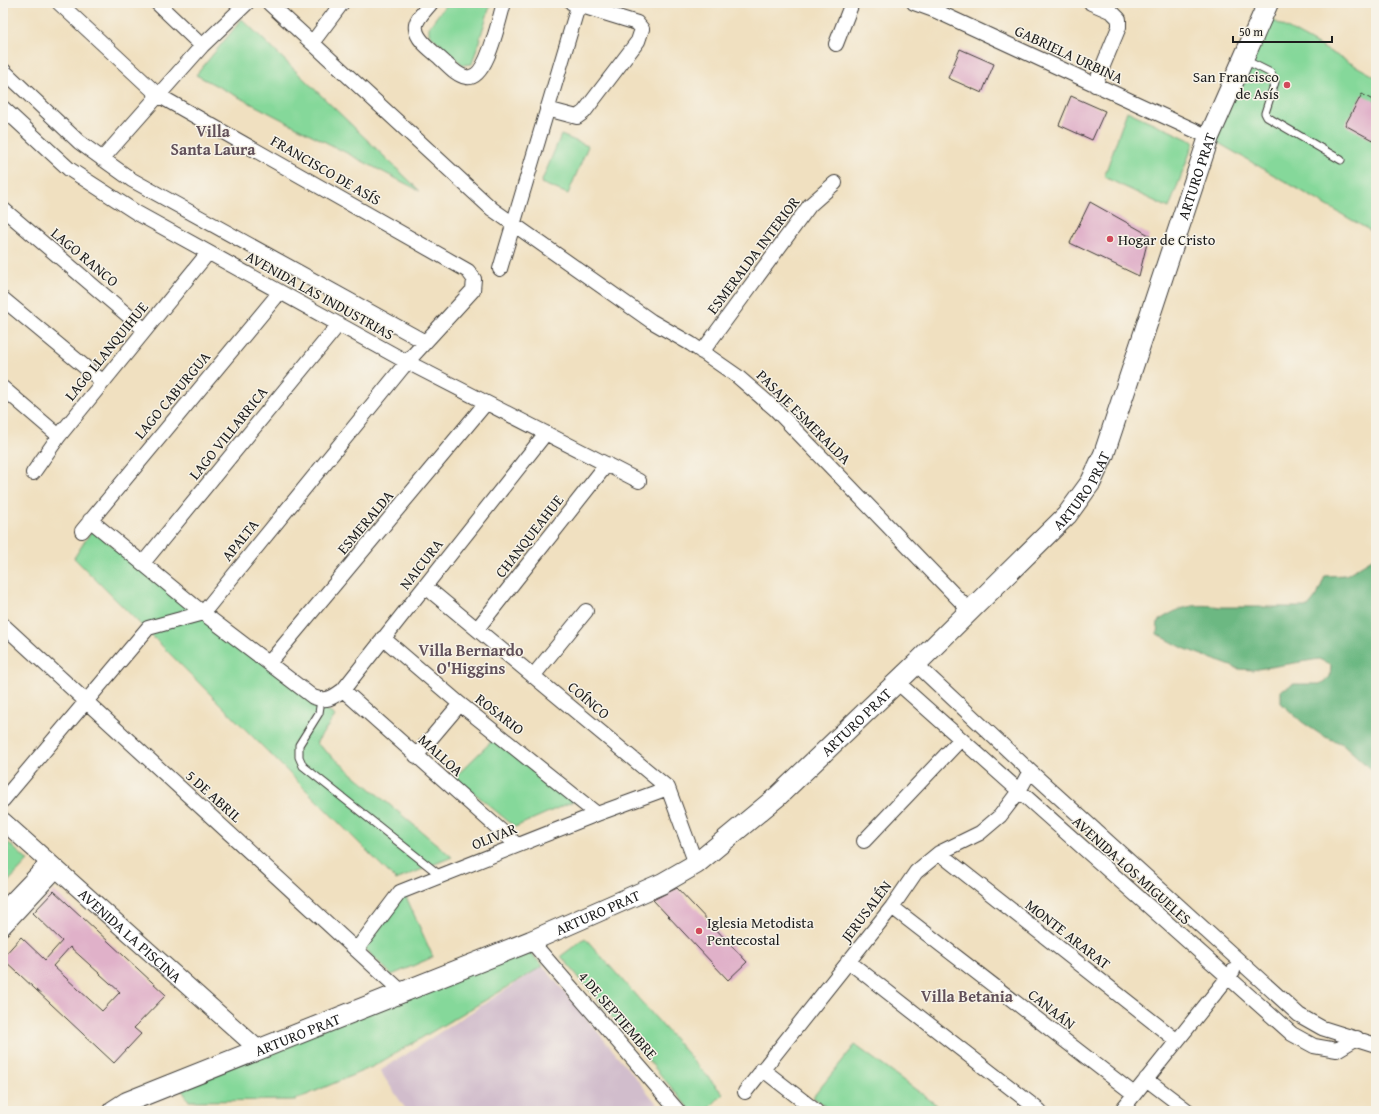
<svg xmlns="http://www.w3.org/2000/svg" width="1379" height="1114" viewBox="0 0 1379 1114" font-family="'Gentium Book Plus',serif">
  <rect width="100%" height="100%" fill="#f7f3e8"/>
  <filter id="ink" filterUnits="userSpaceOnUse"><feTurbulence type="fractalNoise" baseFrequency=".025" numOctaves="2"/><feDisplacementMap in="SourceGraphic" scale="8" xChannelSelector="R" yChannelSelector="G"/><feConvolveMatrix kernelMatrix="1 2 1 2 8 2 1 2 1" color-interpolation-filters="sRGB"/></filter>
  <filter id="wash" filterUnits="userSpaceOnUse"><feTurbulence type="fractalNoise" baseFrequency=".012" numOctaves="4" result="noise"/><feDisplacementMap in="SourceGraphic" scale="16" xChannelSelector="R" yChannelSelector="G"/><feGaussianBlur stdDeviation="0.9" result="paint"/><feColorMatrix in="noise" values="0 0 0 0 0 0 0 0 0 0 0 0 0 0 0 0 0 1.4 0 .05"/><feComposite in="paint" operator="in"/></filter>
  <g filter="url(#wash)">
    <rect width="100%" height="100%" fill="#f0e0c0"/>
    <path fill="#d1bdcc" d="M543,966L663,1111H407L380,1071Z"/>
    <path fill="#85d89a" stroke="#507a5b" d="M447,3H491L472,64L463,65L429,34V27Z
      M1267,17L1376,77V234L1215,141Z
      M242,19L420,191L196,75Z
      M1127,111L1194,142L1169,208L1104,177Z
      M561,135L588,146L568,194L541,183Z
      M92,530L335,716L316,743L452,857L396,880L74,558Z
      M493,740L576,800L515,827L455,777Z
      M3,838L28,861L3,887Z
      M404,892L433,957L392,975L356,940Z
      M585,938L723,1094L706,1111H691L561,956Z
      M521,943L543,966L374,1066L295,1100L189,1101L178,1084Z
      M855,1045L945,1111H831L813,1097Z"/>
    <path fill="#6cb882" stroke="#446a4f" d="M1372,559H1376V774L1343,744L1323,736L1302,722L1281,703V690L1294,684H1320L1330,677L1331,665L1319,659L1252,670L1239,669L1183,648L1157,634L1158,621C1181,606 1194,603 1221,607H1308L1317,596L1325,576L1346,575Z"/>
    <g id="blocks">
      <path fill="#e0b1c9" fill-rule="evenodd" d="M960,49L994,64L982,93L948,78Z
        M1362,94L1376,102V142L1345,125Z
        M1071,96L1105,111L1092,140L1059,125Z
        M1090,202L1149,235L1139,276L1070,243Z
        M677,888L747,962L728,980L653,900Z
        M54,891L166,995L134,1028L141,1034L114,1063L3,959V957L21,937L45,960L62,941L33,913ZM70,947L120,992L102,1011L53,966Z"/>
    </g>
  </g>
  <g filter="url(#ink)">
    <use href="#blocks" fill-opacity="0" stroke="#3c3935" stroke-width="1"/>
    <g fill="none" stroke-linecap="round" stroke-linejoin="round">
      <defs>
        <path id="service" d="M1245,60L1271,73L1275,82L1265,113L1267,117L1341,160
          M321,700L319,713L299,745V757L303,766L441,876"/>
        <path id="minor" d="M157,3L202,46
          M269,3L492,209L651,321L691,344L737,376L775,409L970,611
          M431,3C426,10 414,20 416,29C417,41 433,51 441,59C448,65 456,75 466,77C487,82 499,18 504,3
          M914,3L936,11L1209,137
          M1091,3L1112,12L1119,19V27L1095,85
          M312,43L342,3
          M836,44L852,3
          M3,70L79,142L132,180L425,342
          M3,108L69,169L137,213L407,362L639,481
          M547,109L577,117L584,112L638,41L642,29L637,23L572,3
          M102,159L202,46L247,3
          M3,209L145,330
          M500,269L579,3
          M3,299L103,382
          M702,352L810,205L835,183
          M3,388L59,436
          M33,473L59,436L208,253
          M90,520L203,613L313,697C327,702 332,698 343,690L546,433
          M82,531L280,292
          M143,563L339,324
          M426,587L668,788L696,864
          M3,625L402,992
          M477,629L607,464
          M383,638L460,704L597,814
          M269,663L486,403
          M916,664L1030,771L1299,1015L1322,1028L1376,1045
          M533,676L586,611
          M897,682L1292,1034L1314,1046L1337,1050L1357,1038
          M343,690L517,845
          M416,756L460,704
          M3,800L148,628L203,613L407,362L473,290L474,279L468,271L158,95L59,3
          M864,841L961,739
          M939,853L1176,1040
          M892,907L1134,1094
          M3,909L48,862
          M3,928L57,870
          M531,941L678,1111
          M357,949L400,892L597,814L668,788
          M848,961L1040,1111
          M762,1069L816,1111
          M1146,1079L1188,1111
          M745,1092L892,907L916,872L939,853L980,833L1000,816L1019,791L1030,771
          M1121,1111L1233,971"/>
        <g id="tertiary">
          <path id="s1" d="M3,821L258,1049"/>
        </g>
        <g id="secondary">
          <path id="s2" d="M113,1111L127,1102L531,941L663,883L696,864L778,796L916,664L1067,515L1091,482L1104,454L1209,137L1268,3"/>
        </g>
      </defs>
      <use href="#service" stroke="#3c3935" stroke-width="9"/>
      <use href="#minor" stroke="#3c3935" stroke-width="16"/>
      <use href="#tertiary" stroke="#3c3935" stroke-width="19"/>
      <use href="#secondary" stroke="#3c3935" stroke-width="22"/>
      <use href="#service" stroke="#fff" stroke-width="7"/>
      <use href="#minor" stroke="#fff" stroke-width="14"/>
      <use href="#tertiary" stroke="#fff" stroke-width="17"/>
      <use href="#secondary" stroke="#fff" stroke-width="20"/>
    </g>
  </g>
  <g fill="#d1495b" stroke="#f7f3e8" stroke-width="1.5">
    <circle cx="1287" cy="85" r="4"/>
    <circle cx="1110" cy="239" r="4"/>
    <circle cx="699" cy="931" r="4"/>
  </g>
  <g text-anchor="middle" dominant-baseline="central" stroke-width="3" stroke-linejoin="round" paint-order="stroke">
    <g font-size="15" fill="#1c1c1c" stroke="#f7f3e8">
      <text transform="translate(1069 54) rotate(25)">GABRIELA URBINA</text>
      <text transform="translate(326 170) rotate(30)">FRANCISCO DE ASÍS</text>
      <text stroke="none"><textPath href="#s2" startOffset="1508">ARTURO PRAT</textPath></text>
      <text transform="translate(753 255) rotate(-53)">ESMERALDA INTERIOR</text>
      <text transform="translate(85 257) rotate(40)">LAGO RANCO</text>
      <text transform="translate(320 295) rotate(29)">AVENIDA LAS INDUSTRIAS</text>
      <text transform="translate(106 351) rotate(-51)">LAGO LLANQUIHUE</text>
      <text transform="translate(172 395) rotate(-50)">LAGO CABURGUA</text>
      <text transform="translate(804 417) rotate(45)">PASAJE ESMERALDA</text>
      <text transform="translate(228 433) rotate(-51)">LAGO VILLARRICA</text>
      <text stroke="none"><textPath href="#s2" startOffset="1172">ARTURO PRAT</textPath></text>
      <text transform="translate(365 522) rotate(-50)">ESMERALDA</text>
      <text transform="translate(529 536) rotate(-52)">CHANQUEAHUE</text>
      <text transform="translate(240 540) rotate(-51)">APALTA</text>
      <text transform="translate(421 564) rotate(-52)">NAICURA</text>
      <text transform="translate(589 700) rotate(40)">COÍNCO</text>
      <text transform="translate(500 714) rotate(38)">ROSARIO</text>
      <text stroke="none"><textPath href="#s2" startOffset="848">ARTURO PRAT</textPath></text>
      <text transform="translate(441 755) rotate(42)">MALLOA</text>
      <text transform="translate(214 796) rotate(42)">5 DE ABRIL</text>
      <text transform="translate(494 836) rotate(-22)">OLIVAR</text>
      <text transform="translate(1132 870) rotate(42)">AVENIDA LOS MIGUELES</text>
      <text transform="translate(866 911) rotate(-53)">JERUSALÉN</text>
      <text stroke="none"><textPath href="#s2" startOffset="524">ARTURO PRAT</textPath></text>
      <text transform="translate(1068 934) rotate(38)">MONTE ARARAT</text>
      <text stroke="none"><textPath href="#s1" startOffset="171">AVENIDA LA PISCINA</textPath></text>
      <text transform="translate(1052 1009) rotate(38)">CANAÁN</text>
      <text transform="translate(618 1015) rotate(49)">4 DE SEPTIEMBRE</text>
      <text stroke="none"><textPath href="#s2" startOffset="200">ARTURO PRAT</textPath></text>
    </g>
    <g font-size="15" fill="#1c1c1c" stroke="#f7f3e8" text-anchor="start">
      <text x="1279" y="76" text-anchor="end">San Francisco<tspan x="1279" dy="17">de Asís</tspan></text>
      <text x="1118" y="239">Hogar de Cristo</text>
      <text x="707" y="922">Iglesia Metodista<tspan x="707" dy="17">Pentecostal</tspan></text>
    </g>
    <g font-size="16" font-weight="bold" fill="#615059" stroke="#f7f3e8">
      <text x="213" y="131">Villa<tspan x="213" dy="18">Santa Laura</tspan></text>
      <text x="471" y="650">Villa Bernardo<tspan x="471" dy="18">O'Higgins</tspan></text>
      <text x="967" y="996">Villa Betania</text>
    </g>
  </g>
  <rect width="1379" height="1114" fill="none" stroke="#f7f3e8" stroke-width="16"/>
  <path d="M1233 36v6h99v-6" fill="none" stroke="#1c1c1c" stroke-width="2"/>
  <text x="1239" y="36" font-size="12" fill="#1c1c1c" stroke="#f7f3e8" stroke-width="3" paint-order="stroke">50 m</text>
</svg>
